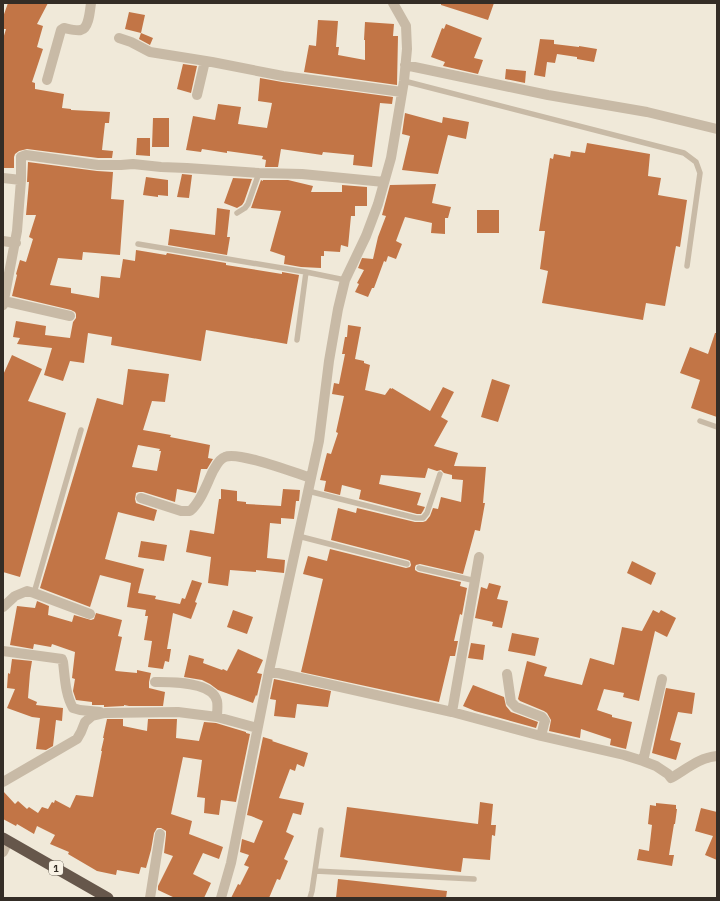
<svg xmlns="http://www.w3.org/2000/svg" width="720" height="901" viewBox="0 0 720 901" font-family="'IBM Plex Sans',sans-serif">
  <rect width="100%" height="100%" fill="#f0e9d9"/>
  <path fill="#c27546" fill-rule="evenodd" d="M8,3H48L37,24L43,26L37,47L43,49L32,82L35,83V89L64,94L62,108L71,109V110L110,112L109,123H105L102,150L113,151L112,158H98L27,149L19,151L15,154L14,157V168H3V39L6,29H3V17Z
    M441,3H494L488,20L441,5Z
    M129,12L145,15L141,33L125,29Z
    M318,20L338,21L336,47H339L338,55L365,60V40H364L365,22L394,24L393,36H398L397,85L304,72L309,45L316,46Z
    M446,24L482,38L474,58L483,60L478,74L443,66L445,62L431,57L442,28L444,29Z
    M141,33L153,38L150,45L139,39Z
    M540,39L554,40V44L579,47V46L597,49L594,62L577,59V57L557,54L555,63L547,62L545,77L534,75Z
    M183,64L197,66L191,93L177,89Z
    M506,69L526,71L525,83L505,79Z
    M260,78L282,82L393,97L392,104L380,103L372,167L353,165L354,155L323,152L322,155L281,149L278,167H265L266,160L262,159L263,156L227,151V153L202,149L201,152L186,150L193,116L215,120L218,104L241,107L238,124L267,128L272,103L258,101Z
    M405,113L442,123L443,117L469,122L466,139L448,135L438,174L402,170L410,136L402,134Z
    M153,118H169V147H152Z
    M137,138H150V156L136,155Z
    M587,143L650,154L648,176L661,178L658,195L687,200L680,247L676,246L665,306L646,303L643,320L542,303L548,271L540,269L545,231H539L550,158L553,159L554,154L570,157L571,151L585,153Z
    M28,162L97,171L113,172L111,199L124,200L120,255L83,252L82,260L58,258L50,285L71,288V293L99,298L101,276L120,278L123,259L135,261L136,250L166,255L167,253L226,263V265L282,274V272L299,275L287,344L206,330L201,361L111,345L112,337L88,333L84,363L70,361L63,381L44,375L52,348L17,344L20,338L13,337L16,321L46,326L45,335L70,338L73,322L76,318V314L75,312L71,310L12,296L17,275L16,274L20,260L26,262L33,239L29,237L36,215H26L29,182H27Z
    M182,174L192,175L189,198L177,197Z
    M146,177L168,180V196L158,195V197L143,195Z
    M233,178L252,179L244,202L242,205L237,208L224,203Z
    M261,180L263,181V180H288L313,186L311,192H342V185L367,187V206H355V216H351L348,247L341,245L340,252L324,251V256H321V268L301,267L284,264L285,256L270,251L281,211L251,208Z
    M436,184L432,203L451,207L448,218H445V234L431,233L432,223L405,217L396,241L402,244L396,259L388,256L386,262L384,261L374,288H372L368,297L355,292L359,284L357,283L364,270L358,268L362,258L373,259L378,237L386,216L382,215L390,185Z
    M217,208L230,210L227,237H230L227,255L168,245L170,229L215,235Z
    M477,210H499V233H477Z
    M348,325L361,327L355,359L364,361V363L370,365L365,390L385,395L390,388L392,389V388L430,411L443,387L454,392L441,417L448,421L434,446L458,453L454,466L486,467L483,503H485L480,531L475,530L463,574L420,564L416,565L415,567V570L418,572L461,582L460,586L467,588L462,615L460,614L454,641H458L455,656H450L439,702L301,672L323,579L303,574L308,556L327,561L330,549L406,568L410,567L411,565L410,561L408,560L331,540L338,508L356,513L357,508L415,522H423L426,521L430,516L433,508L438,509L441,497L461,502L463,480L452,479V475L444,473L441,470L437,471L428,468L425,478L381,475L379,484L421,493L417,505L425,507L423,511L421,514H417L359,499L361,490L342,485L340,495L324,491L326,481L320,480L327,453L331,454L338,433L336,432L344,396L332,394L334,383L339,384L345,354H342L345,337H347Z
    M715,333H717V417L691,408L700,380L680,373L690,347L708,354Z
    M12,355L42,369L28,401L66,413L20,577L3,572V375Z
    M128,369L169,374L165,402L152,401L143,430L171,435L170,437L210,445L208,458L213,459L207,469H201L196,493L177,489L175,502L143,492H139L136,493L135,499L136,503L157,510L154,521L118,512L105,559L144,569L138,593L156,596L155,599L180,604L182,598L185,599L192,580L202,583L195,602L197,603L191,619L173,613L167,649H171L169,662L165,661L163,669L148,667L152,641L144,640L148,616H145L146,610L127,607L131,583L100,575L90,607L40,588L97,398L123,405ZM138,445L160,449L159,451H161L157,471L132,467Z
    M492,379L510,385L498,422L481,417Z
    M221,489L237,491V501L246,502V504L281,506L283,489L300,490L299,501H296L294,519L281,518V524L270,523L267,558L285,560L284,573L256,570V572L230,570L228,586L208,583L211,557L186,552L190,530L214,534L219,499H221Z
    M141,541L167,545L164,561L138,557Z
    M632,561L656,573L651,585L627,573Z
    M489,583L501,586L497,599L508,601L502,628L492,626L493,622L475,618L481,587L487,589Z
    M37,601L49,606L48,615L72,622L74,615L91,620L94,619L96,613L122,620L118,636L122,637L115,670L116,671L137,673V670L151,673L149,682V688L165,692L163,706H129L124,705V706L104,707V705H92V702L76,700L73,691L75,679L72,678L75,652L52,644L51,647L34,644L33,649L10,645L17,606L35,608Z
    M233,610L253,617L247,634L227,627Z
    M653,610L659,613L661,610L676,618L667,637L655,631L639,701L623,697L624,693L604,689L597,710L612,715V717L632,722L626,749L610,745L611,739L581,729L580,738L549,731L551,720L547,713L544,711L520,701L518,699L527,661L547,667L544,676L582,685L590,658L614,665L622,627L642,631Z
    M512,633L539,638L535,656L508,651Z
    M471,643L485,645L483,660L468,658Z
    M238,649L263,660L257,673L262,674L257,696L256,695L253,703L218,690L210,684L202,680L184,677L189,655L204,659L203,663L222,670L223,669L227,671Z
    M12,659L32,661L30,673L28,698L37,702L36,705L63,708L62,721L56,720L53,746L46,750L36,749L40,718L32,717L7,708L15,689L7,688L8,673L10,674Z
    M274,679L331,691L328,707L297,704L295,718L274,716L276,700L270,699Z
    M473,685L504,697L506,706L511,712L538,722L536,728L475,711L463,706Z
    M666,688L695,693L692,714L678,712L670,740L681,743L676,760L652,753Z
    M107,719H123V726L147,731L148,719H177L176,738L199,741L204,722L216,723L246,732V733L250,734L236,802L221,800L219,815L204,813L205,798L197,797L202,760L183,757L171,814L192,821L189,834L223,847L219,859L203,853L193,874L211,883L204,898H175L158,890V886L173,856L164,853L166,835V831L161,828H157L154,833L151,850L146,868L141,867L139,874L117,870L116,875L97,871L68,854L69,852L50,844L55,835L37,826L34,834L17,824L16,826L3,819V791L15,804L18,801L27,809L29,807L38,813L42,807L48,809L52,802L54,803L55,800L70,808L76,795L93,797L102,751H101L104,738H103Z
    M263,737L273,740L272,741L308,753L304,767L297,764L295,771L290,769L279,798L304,803L301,815L293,813L286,832L294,836L284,859L288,861L280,880L277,879L269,898H231L238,884L240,885L249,867L244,865L249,855L240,852L242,839L254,843L263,821L251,816L247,815Z
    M480,802L493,804L491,825H496L495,836L492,835L490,860L463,858L461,872L340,857L347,807L478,824Z
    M656,803L676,805V809H677L675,824H674L669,855H674L672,866L637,860L639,849L649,851L652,825L648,824L650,805L656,806Z
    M701,808L717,812V860L705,855L713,836L695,831Z
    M338,879L447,891L446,898H336Z"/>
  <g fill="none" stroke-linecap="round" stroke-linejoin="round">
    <path stroke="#c8baa6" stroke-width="5.5" d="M404,81L684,153L696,162L700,173L687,266
      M237,213L245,208L248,204L259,173
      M138,244L306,272L345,280
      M297,340L306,272
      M700,421L717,427
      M308,491L416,518H423L427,513L440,474
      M298,536L407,564
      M419,568L476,581
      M34,593L81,430
      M315,871L474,879
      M310,898L312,891L321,830"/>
    <path stroke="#c8baa6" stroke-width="10" d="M119,38L131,42L150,52L212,62L283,76L402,92
      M405,65L548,95L647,112L717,129
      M47,80L61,30L64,28C69,29 76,31 81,30C89,28 90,10 91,3
      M197,95L205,61
      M3,178L21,180
      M3,241L16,243
      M4,301L70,316
      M3,305L17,231L21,180V157L26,155L98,165H121L133,164L161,167L187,168L259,173L302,174L384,182
      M141,498L181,511H190C201,502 207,483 213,471C216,466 219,459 225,457C238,451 295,473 311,478
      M3,607L15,596L27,591L34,593L90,614
      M3,651L62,659L63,662C65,677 65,694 73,708L80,710L100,712
      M269,671L452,712L541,736L624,755L643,761L656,766L668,774L671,778C687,769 698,758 717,756
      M507,674L511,702L516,707L542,717L545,721L544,724L541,736
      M155,682C170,682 212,681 217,701C218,706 217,712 217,717
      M452,712L479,557
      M643,761L662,679
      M3,782L77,739L81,732L85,722L92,716L105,713L178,712L217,717L257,728
      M3,852L8,841
      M150,898L160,834
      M221,898L231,863L269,671L319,441L329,361L338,309L345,280L366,236L378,204L391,158L404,81L407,49L406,26L393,3"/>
    <path stroke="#66574b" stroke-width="11" d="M3,838L108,898"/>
  </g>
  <g text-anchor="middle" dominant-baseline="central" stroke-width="3" stroke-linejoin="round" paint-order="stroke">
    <rect fill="#f8f2e5" stroke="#6f685f" stroke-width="1" x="49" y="861" width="14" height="14" rx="3"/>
    <g font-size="9" font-weight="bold" fill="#342d26">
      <text x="56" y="868">1</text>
    </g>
  </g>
  <rect width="720" height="901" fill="none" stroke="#342d26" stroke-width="8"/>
</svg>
